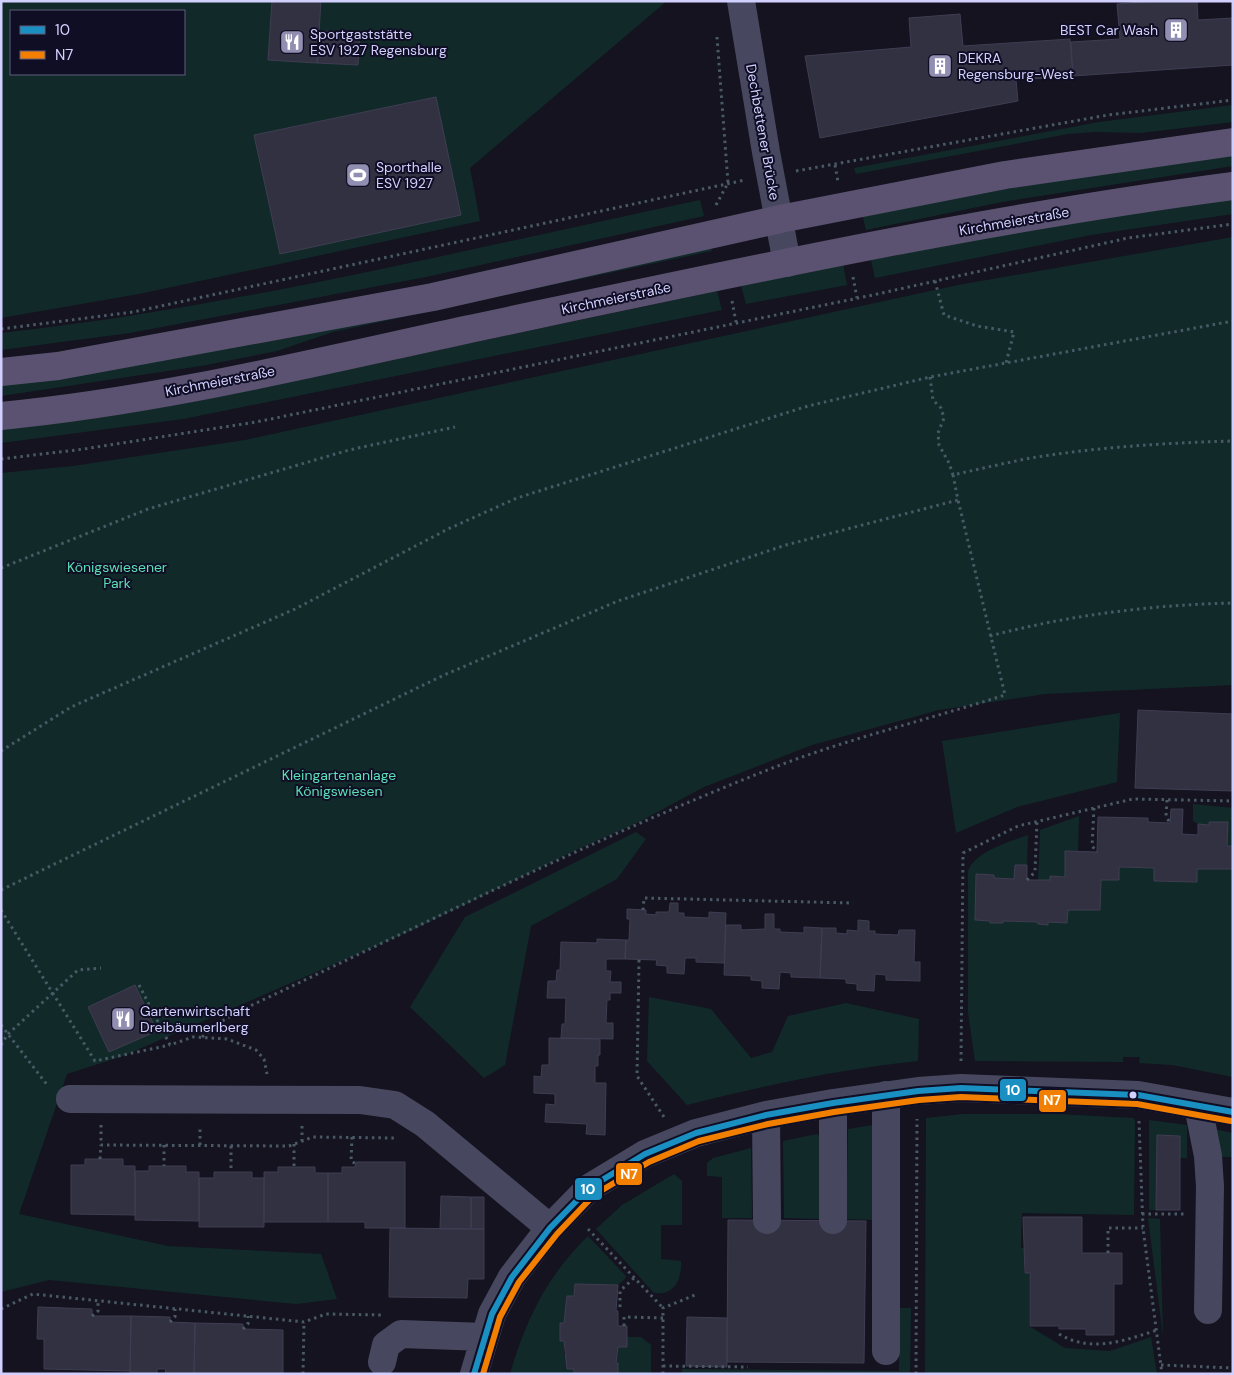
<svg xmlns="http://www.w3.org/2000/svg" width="1234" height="1375" viewBox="0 0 1234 1375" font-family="'DM Sans',sans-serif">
  <rect width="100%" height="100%" fill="#14131f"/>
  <path fill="#112a29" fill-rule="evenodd" d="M1,1H667L470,168L480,221L139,294L1,318ZM11,11H184V74H11Z
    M1233,105V122L1141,133L1095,132L1068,134L856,174L854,168L1099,122Z
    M1233,152V166L1002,202L866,230L862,214L996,189Z
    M1233,197V214L1091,235L875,278L871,260L1063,221Z
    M700,200L704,216L426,277L130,333L1,350V333C237,307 468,249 700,200Z
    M1233,237V685L1045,694L939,710L812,745L704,787L637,823L574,851L415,929L123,1056L67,1074L19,1214L168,1246L321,1254L337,1299L296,1304L49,1280L1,1292V473L73,466L245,440L958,285Z
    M710,246L712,251L333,332L277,351L201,366L1,396V382Z
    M843,264L847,285L746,304L741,286Z
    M717,291L722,310L183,419L1,443V425L198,396L377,363Z
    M1120,713L1117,782L1017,807L956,833L942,741Z
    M1193,804L1233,808V846H1227V822H1209V825L1198,824L1193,821Z
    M1079,816L1078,851H1065V877L1050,876V880H1038L1040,830Z
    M636,832L646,839L617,879L531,926L505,1065L484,1078L410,1007L465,917Z
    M1028,835L1027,865H1015L1014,879L994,878V875L976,874L975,920L990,921V923H1003V921L1038,922V924L1048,925V922L1067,923L1068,910H1100L1101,880H1119V867L1154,868V881L1197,882V869H1233V1077L1172,1065L1139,1063L1140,1057H1123V1062L975,1061L968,1012V871C974,852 1011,841 1028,835Z
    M649,997L711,1009L751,1058L772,1052L788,1016L846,1003L919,1019L918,1061C840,1069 763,1086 687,1105L647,1061Z
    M963,1114H1058L1133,1118L1135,1120L1134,1215L1022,1213L1021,1248H1024V1273H1029V1326L1065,1348L1110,1351L1151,1337L1157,1374H925L926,1118Z
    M1149,1120L1187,1125V1158H1180V1136L1157,1135L1156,1210H1149Z
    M873,1125V1220L846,1219L848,1129Z
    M1214,1129L1233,1133V1157H1213Z
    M817,1134L821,1138V1219L784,1218L783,1141Z
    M751,1148L752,1218H722V1177L707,1176V1163L713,1158Z
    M674,1174L682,1181V1225H661V1259L681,1261C682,1278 675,1296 654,1293L596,1229L622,1205Z
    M1148,1218L1160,1219L1163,1336Z
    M588,1236L626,1276L625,1279L618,1285L575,1284L574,1296H567L564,1323H560L564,1341V1355H567V1369H574V1374H510C526,1319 547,1276 588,1236Z
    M899,1308H911L910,1374H682V1369L899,1371Z
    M627,1337H641L651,1345V1374H618L616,1355H618V1347Z"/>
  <path fill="#323141" stroke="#3f3d53" d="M272,1H321L317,63L268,60Z
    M1155,1H1197L1198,20L1233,18V65L1073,76L1071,42L1120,39L1117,4Z
    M960,14L963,46L1070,39L1073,76L1016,80L1018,101L820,138L805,56L911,47L909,18Z
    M319,31L360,33L358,65L317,63Z
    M436,97L461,215L280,254L254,135Z
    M1138,710L1233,714V791L1135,788Z
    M1171,809H1183L1182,834L1198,835V824L1209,825V822H1228L1227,846H1233V869H1197V882L1154,881V868L1119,867V880H1101L1100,910H1068L1067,923L1048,922V925L1038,924V922L1003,921V923H990V921L975,920L976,874L994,875V878L1014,879L1015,865H1027V880H1050V876L1065,877V851L1097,852L1098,817L1145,818H1148V822L1170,823Z
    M670,903H678V913H684V917L709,918V912L726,913L724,963L696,962V958H685L684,974L667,973V966L656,965L657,960L625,959L626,940H629L630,919H627V909L646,910V914L656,915V912H669Z
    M765,914H774V929H780V932L804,933V927L822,928L820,978L791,977V973L780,972L779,989L762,988V981L751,980V976L724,975L726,925H741V930L765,929Z
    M858,920L869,921V931H875V934L898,935L899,930H915L914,962H920V981L886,980V975L875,974L874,991L857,990V984L846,983V979L820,978L822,928H836V933L847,934V930L858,931Z
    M597,939L626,940L625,959H606V971H611L610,982H621V993H610V1000H607L606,1023H613V1039L561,1038L562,1024H565L566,998H547L548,981H556L557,970H560L561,942L597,943Z
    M135,985L157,1031L109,1052L88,1007Z
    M549,1038L600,1039V1055H598V1066H595V1083H606L605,1135L586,1134L587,1124L545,1122L546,1104L555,1105V1094L534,1093V1076L541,1077L542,1065H549Z
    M1157,1135L1180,1136V1210H1156Z
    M85,1159H123V1166H135V1215L71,1214V1165H85Z
    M356,1162H405V1228H365V1222H328V1173H342V1167H355Z
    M149,1166H186V1172H199V1221L135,1220V1171H149Z
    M278,1167H315V1173H328V1222H264V1172H278Z
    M214,1172H252V1178H264V1227H199V1178H214Z
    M441,1196L471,1197V1229H440Z
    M471,1197H484V1229H471Z
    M1023,1217H1082V1253H1122V1284H1114V1335H1086V1329H1059V1326H1030V1273H1025Z
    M728,1220L866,1221L864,1363L727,1362Z
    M390,1228L484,1229V1279H468L467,1298L389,1297Z
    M575,1284L618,1285L616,1311H618V1326H627V1347H618L616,1363H618V1374H574V1369H567L564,1341H560V1323H564L567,1296H574Z
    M38,1307L92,1309V1316H131L130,1371L44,1369V1339H37Z
    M131,1316L170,1317V1322L195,1323L194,1374H165L166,1369H157V1374H130Z
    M687,1317L727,1318V1367L686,1366Z
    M195,1323L243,1324V1329L283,1330V1374H194Z"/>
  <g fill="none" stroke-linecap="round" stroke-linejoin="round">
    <path stroke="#495a66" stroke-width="3" stroke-dasharray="2.5 4" stroke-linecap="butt" d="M835,165L838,182
      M796,171L1108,115L1233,100
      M716,205L728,183L717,37
      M853,277L857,298
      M935,281L944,315L977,326L1014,332L1006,363
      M732,301L736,322
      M1,329L133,312L745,180
      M930,377L933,400L941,408L944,418L938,433L939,445L949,463L953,475
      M1,459L84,449L256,422L873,295L1128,238L1233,224
      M1,568L148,509L349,450L455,427
      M990,636C1069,615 1151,605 1233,603
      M1,751L71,707L295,609L448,529L517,498L808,406L930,377L1233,321
      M1167,800L1166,816L1170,823
      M1094,808L1092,846L1097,852
      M1027,880L1035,872L1037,821
      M1,890L444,675L618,601L786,545L958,500L953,475C979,469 1005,463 1031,458C1098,447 1165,443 1233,441
      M1,910L95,1061L170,1045
      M643,910L644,898L853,903
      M639,960L637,1076L664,1117
      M139,985L170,1045L193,1037L227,1039L256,1050L264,1059L267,1074
      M1,1025L48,1086
      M202,1037L224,1020L250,1006C422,925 592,839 770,769C846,739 927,720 1005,695L958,500
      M1,1045L8,1034L78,970L101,968
      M961,1061L963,853L1018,826L1133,799L1233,801
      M1139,1121L1143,1228L1162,1374
      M101,1125V1145L289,1146L313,1137L395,1138
      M302,1126V1141
      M352,1137L351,1161L356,1164
      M294,1144V1167
      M164,1145V1166
      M200,1145V1126
      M231,1146V1172
      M100,1159L101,1145
      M1142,1214H1184
      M588,1229L663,1308
      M1108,1253V1228H1143
      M620,1307V1291L634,1278
      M1,1309L33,1294L304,1322L326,1314L382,1315
      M92,1316L98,1311V1300
      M170,1322L175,1317V1309
      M624,1326V1317L663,1318
      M243,1329L248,1324V1316
      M1059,1334C1091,1353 1124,1341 1157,1330
      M1161,1365L1233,1368
      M663,1366L748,1367
      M303,1374L304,1322
      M663,1374V1308L695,1295
      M916,1374L917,1119"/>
    <path stroke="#474860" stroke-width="28" d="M741,1L766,152L787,263
      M886,1095V1351
      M70,1099L360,1100L395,1105L425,1124L550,1228
      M833,1103V1220
      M1198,1106L1208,1156L1210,1186L1208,1310
      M766,1115L767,1220
      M382,1362L386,1345L401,1334L485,1337
      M474,1374L492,1314L512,1277L550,1228L589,1188L645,1154L696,1133L766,1115L833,1103L918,1091L961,1088L1138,1095L1233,1112"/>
    <path stroke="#5b5271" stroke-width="28" d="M1,372L58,366L433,297L780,219L1005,175L1233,142
      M1,416C158,401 312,363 465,330C720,276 974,220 1233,186"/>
    <defs>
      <path id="bus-1" d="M474,1374L492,1314L512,1277L550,1228L589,1188L645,1154L696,1133L766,1115L833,1103L918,1091L961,1088L1138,1095L1233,1112"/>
      <path id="bus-2" d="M483,1374L500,1317L519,1282L557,1234L594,1195L649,1162L699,1141L768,1124L834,1112L919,1100L961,1097L1137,1104L1231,1121"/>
    </defs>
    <use href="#bus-1" stroke="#100e24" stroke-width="10"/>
    <use href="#bus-2" stroke="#100e24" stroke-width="10"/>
    <use href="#bus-1" stroke="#1a8fc1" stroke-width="6"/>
    <use href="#bus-2" stroke="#f27f00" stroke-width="6"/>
  </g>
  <defs>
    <symbol id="building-square" viewBox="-11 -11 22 22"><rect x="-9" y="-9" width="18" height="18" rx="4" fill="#908eb1" stroke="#100e24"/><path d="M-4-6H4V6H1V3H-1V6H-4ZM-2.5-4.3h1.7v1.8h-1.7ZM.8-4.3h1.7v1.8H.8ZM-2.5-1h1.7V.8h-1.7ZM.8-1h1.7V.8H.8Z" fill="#fff"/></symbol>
    <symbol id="restaurant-square" viewBox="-11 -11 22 22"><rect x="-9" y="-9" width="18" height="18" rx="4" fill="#908eb1" stroke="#100e24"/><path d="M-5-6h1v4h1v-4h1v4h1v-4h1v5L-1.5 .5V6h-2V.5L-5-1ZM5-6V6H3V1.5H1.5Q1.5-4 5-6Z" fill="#fff"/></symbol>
    <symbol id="stadium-square" viewBox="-11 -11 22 22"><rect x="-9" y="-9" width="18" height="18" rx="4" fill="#908eb1" stroke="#100e24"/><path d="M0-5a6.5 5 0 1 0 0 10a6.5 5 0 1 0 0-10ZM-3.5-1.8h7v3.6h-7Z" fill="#fff"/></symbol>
  </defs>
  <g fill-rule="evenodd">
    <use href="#building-square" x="1162" y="16" width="28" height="28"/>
    <use href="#restaurant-square" x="278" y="28" width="28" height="28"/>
    <use href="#building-square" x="926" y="52" width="28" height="28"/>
    <use href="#stadium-square" x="344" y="161" width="28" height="28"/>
    <use href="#restaurant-square" x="109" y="1005" width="28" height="28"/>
  </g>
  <circle fill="#d2d0ff" stroke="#100e24" stroke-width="2" cx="1133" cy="1095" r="4.5"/>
  <g text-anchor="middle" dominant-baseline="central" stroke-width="4" stroke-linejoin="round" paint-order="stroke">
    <g font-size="14" fill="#d2d0ff" stroke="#100e24" text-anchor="start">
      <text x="1158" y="30" text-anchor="end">BEST Car Wash</text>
      <text x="310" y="34">Sportgaststätte<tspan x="310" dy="16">ESV 1927 Regensburg</tspan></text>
      <text x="958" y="58">DEKRA<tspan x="958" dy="16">Regensburg-West</tspan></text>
      <text x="376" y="167">Sporthalle<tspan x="376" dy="16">ESV 1927</tspan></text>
      <text x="140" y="1011">Gartenwirtschaft<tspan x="140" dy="16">Dreibäumerlberg</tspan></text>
    </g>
    <g font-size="14" fill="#d2d0ff" stroke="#100e24">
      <text transform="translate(763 132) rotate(80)">Dechbettener Brücke</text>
      <text transform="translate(1014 221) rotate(-10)">Kirchmeierstraße</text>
      <text transform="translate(616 298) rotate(-12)">Kirchmeierstraße</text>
      <text transform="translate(220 381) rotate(-11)">Kirchmeierstraße</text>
    </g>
    <g font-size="14" fill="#5be0b5" stroke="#100e24">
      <text x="117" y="567">Königswiesener<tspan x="117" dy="16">Park</tspan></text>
      <text x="339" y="775">Kleingartenanlage<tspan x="339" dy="16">Königswiesen</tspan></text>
    </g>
  </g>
  <g stroke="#100e24" stroke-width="2">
    <rect x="999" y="1078" width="28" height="24" rx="5" fill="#1a8fc1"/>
    <rect x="1038" y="1089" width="29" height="24" rx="5" fill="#f27f00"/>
    <rect x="615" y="1162" width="28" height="24" rx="5" fill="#f27f00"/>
    <rect x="574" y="1177" width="29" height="24" rx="5" fill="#1a8fc1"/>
  </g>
  <g font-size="14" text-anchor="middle" font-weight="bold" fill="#fff">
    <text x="1013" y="1095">10</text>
    <text x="1052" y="1105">N7</text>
    <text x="629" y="1179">N7</text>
    <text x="588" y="1194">10</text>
  </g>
  <rect width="1234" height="1375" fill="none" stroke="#d2d0ff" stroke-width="5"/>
  <rect x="10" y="10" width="175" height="65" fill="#100e24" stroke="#5e5c7c"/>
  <rect x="20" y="26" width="25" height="8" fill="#1a8fc1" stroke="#5e5c7c"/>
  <text x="55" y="35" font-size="15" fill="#d2d0ff">10</text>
  <rect x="20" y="51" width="25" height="8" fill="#f27f00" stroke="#5e5c7c"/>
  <text x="55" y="60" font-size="15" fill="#d2d0ff">N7</text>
</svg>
